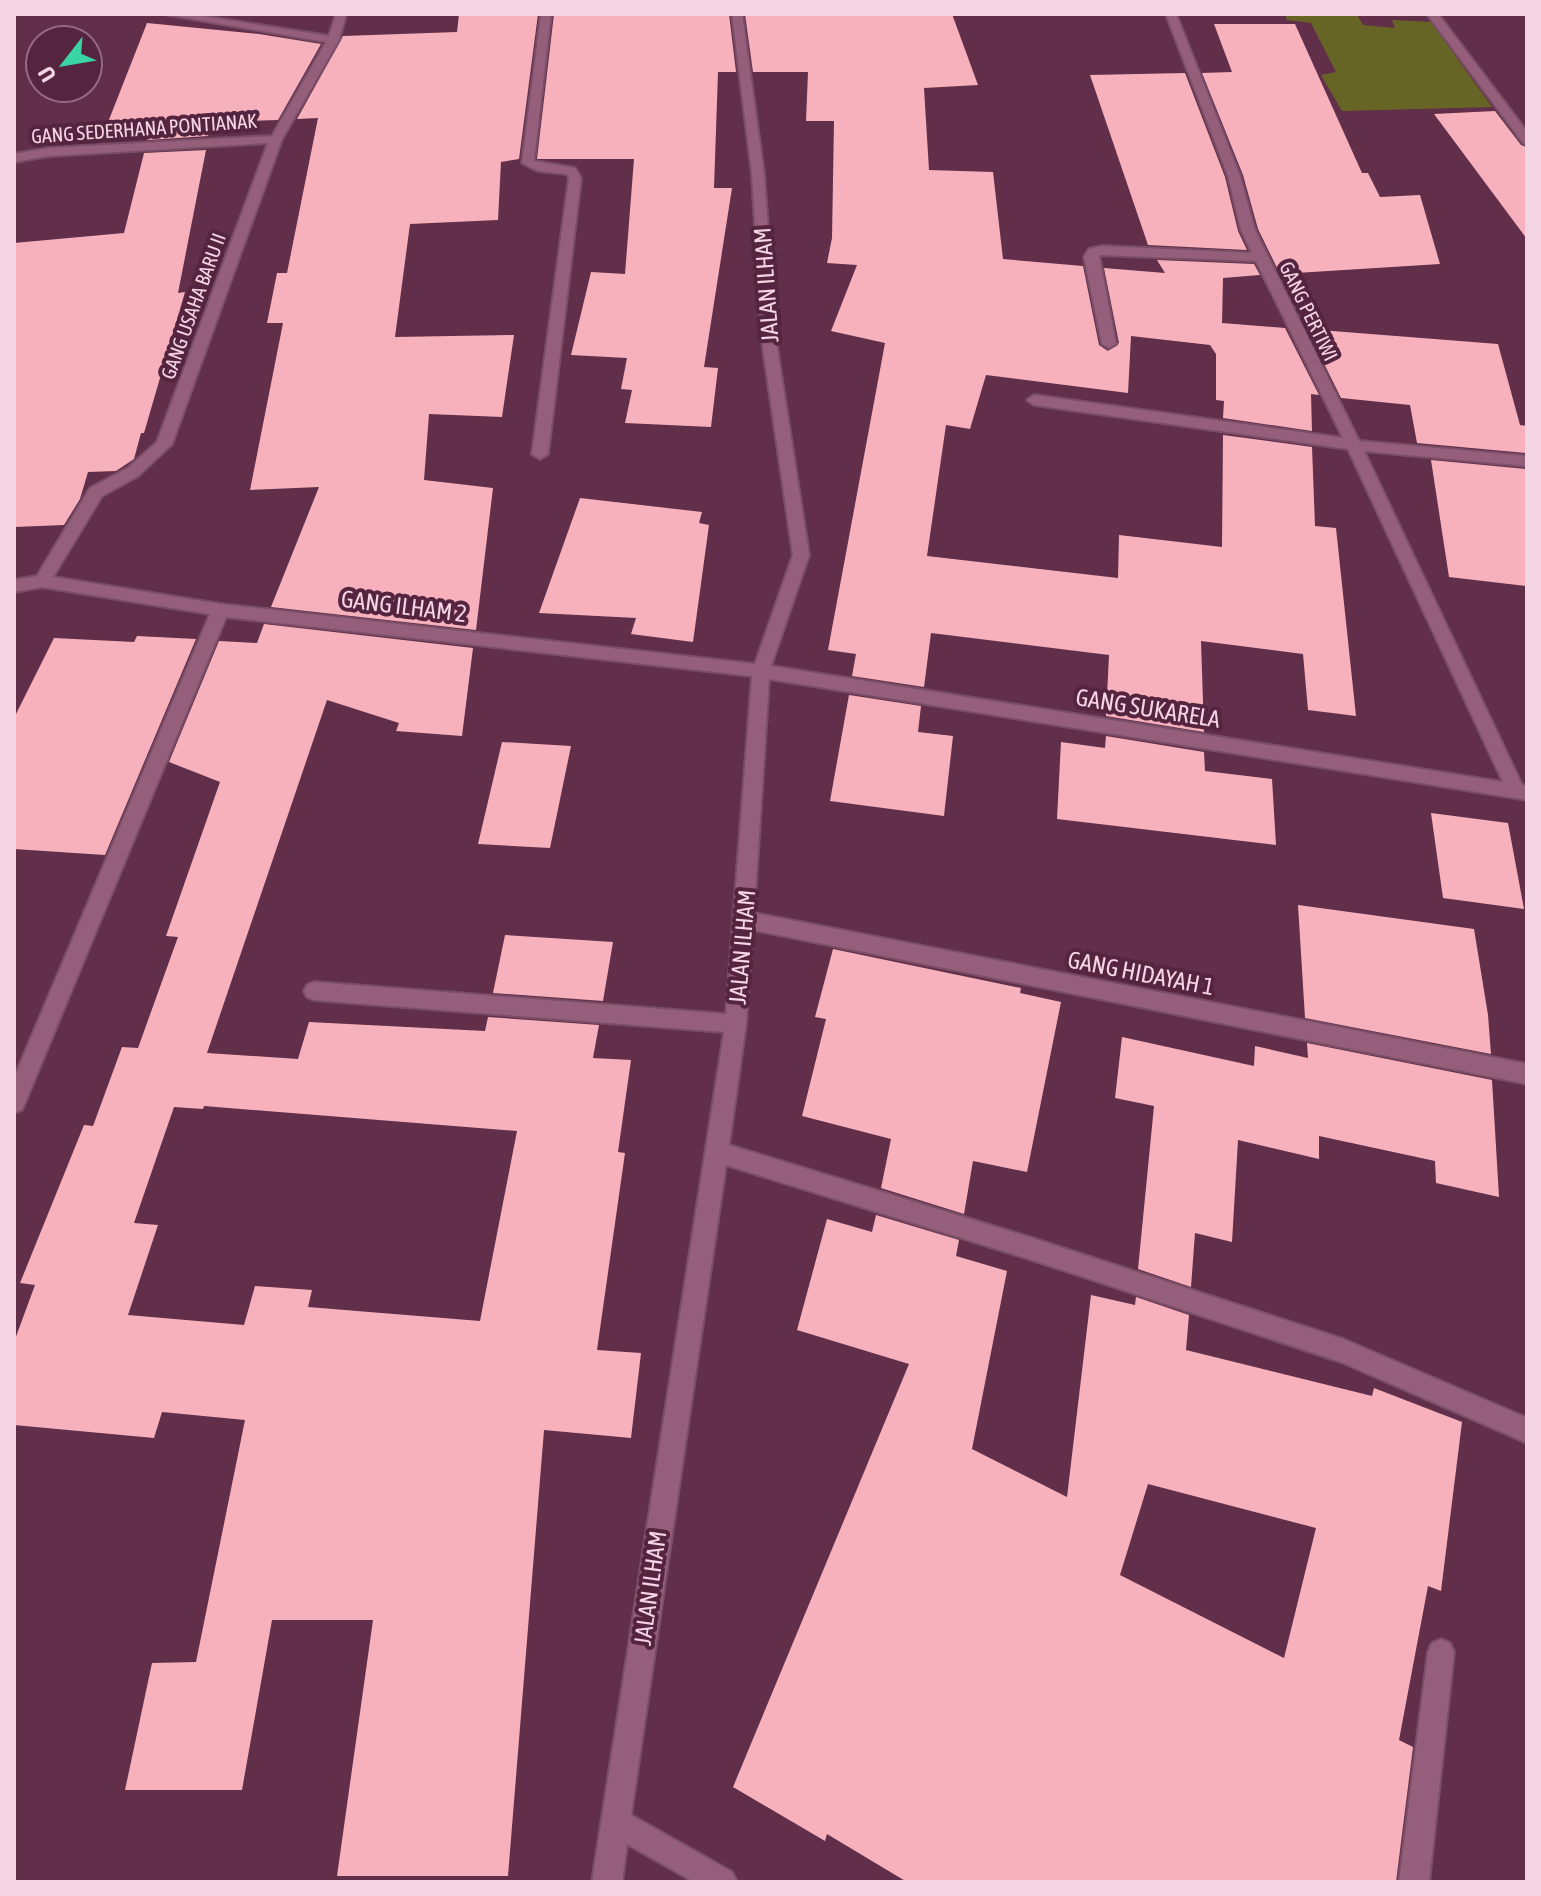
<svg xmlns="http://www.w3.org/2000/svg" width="1541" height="1896" viewBox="0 0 1541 1896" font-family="'Asap Condensed',sans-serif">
  <rect width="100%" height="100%" fill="#612f4a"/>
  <path fill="#676525" d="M1285,14H1392L1357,15L1363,25L1395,28L1392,20L1431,22L1492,107L1342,111L1321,75L1336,72L1311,23L1287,20Z"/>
  <path fill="#f6b1bd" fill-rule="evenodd" d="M459,14H538L519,159L501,162L498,220L410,224L395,337L514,335L502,417L429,414L424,480L493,488L476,630L271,607L319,487L250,490L283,323H267L277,273H287L318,118L297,119L343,36L457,32Z
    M554,14H729L736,72H718L714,188H732L704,367L718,368L711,427L625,423L632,390L621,389L627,358L571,355L591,272L625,274L634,159H537Z
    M745,14H952L978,85L924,88L929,170L993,172L1003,259L1083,266L1099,345L1108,351L1119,343L1104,268L1165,273L1157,260L1254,264L1260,275L1223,278L1222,323L1285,328L1319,395L1311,394L1312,431L1223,418L1224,401L1216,400V354L1210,345L1131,336L1128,393L986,375L970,429L946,425L927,556L1118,578L1119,535L1222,547L1223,435L1312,447L1315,526L1336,528L1356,716L1308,710L1303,654L1201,641L1204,732L1106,716L1109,655L931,633L924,687L852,676L856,654L828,650L885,343L831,331L857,265L827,263L832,238L834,121H806L808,72H753Z
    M147,23L259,34L321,44L278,120L211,122L208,136L147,140L149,133L103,135Z
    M1214,24H1295L1362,173H1368L1380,197L1420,195L1440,264L1280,274L1258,229L1243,175L1202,73L1232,72Z
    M1185,73L1225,177L1238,231L1247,250L1148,245L1090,75Z
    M1495,111L1521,145L1527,147V239L1434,114Z
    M206,150L178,293L185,292L144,433H141L134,459L116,471L88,472L80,499L64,525L14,527V243L124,233L144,153Z
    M1307,329L1498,344L1520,425L1527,426V453L1417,443L1410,405L1341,398Z
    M1431,460L1527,469V586L1449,577Z
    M580,498L702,512L699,523L709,525L693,642L631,634L636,618L539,613Z
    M264,624L473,648L462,736L396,731L399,723L327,700L207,1053L298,1059L309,1022L485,1031L488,1017L599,1025L593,1058L631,1060L618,1152L625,1153L597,1350L641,1353L631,1438L544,1430L508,1876H337L373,1620H272L242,1790H125L152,1663L196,1662L245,1420L162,1412L154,1438L14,1425V1342L35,1285L20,1283L84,1125L93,1126L122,1047L138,1048L178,937L166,936L220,782L169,762L219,641L257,643ZM204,1106L517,1131L480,1321L308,1307L312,1290L255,1286L244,1325L128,1315L158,1225L134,1223L174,1107L203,1109Z
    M137,636L196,639L105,855L14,849V718L54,638L134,642Z
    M849,695L921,706L918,732L953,736L944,816L830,801Z
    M1106,736L1204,752L1205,771L1272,779L1276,845L1057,819L1061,742L1105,748Z
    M502,742L571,746L550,848L478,844Z
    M1431,813L1508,823L1524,909L1443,898Z
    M1298,905L1474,929L1488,1015L1491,1054L1305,1018Z
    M505,935L613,942L603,1001L493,993Z
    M833,949L1021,988L1020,993L1061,1002L1027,1172L973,1161L964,1214L881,1188L891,1139L802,1116L826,1019L815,1017Z
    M1122,1037L1254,1066L1255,1046L1308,1058L1307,1043L1492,1080L1499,1197L1436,1183L1435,1161L1319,1136V1159L1238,1140L1232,1242L1195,1233L1191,1287L1138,1269L1154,1106L1115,1098Z
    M876,1215L959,1240L956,1256L1007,1271L972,1449L1067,1497L1091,1295L1135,1305L1136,1297L1189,1315L1186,1350L1372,1396L1374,1388L1462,1422L1441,1591L1428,1586L1399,1740L1413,1747L1396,1882H907L827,1834L825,1841L733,1787L909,1364L797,1330L827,1219L872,1232ZM1148,1484L1316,1528L1284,1658L1120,1575Z"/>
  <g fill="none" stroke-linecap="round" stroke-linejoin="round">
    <defs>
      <path id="minor" d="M164,14H190L329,36L336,14H346L339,40L282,139L172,444L138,476L102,496L53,577L220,604L755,664L793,555L762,341L752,174L732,14H742L764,174L776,341L809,555L771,666L1503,782L1348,449L1034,405L1027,400L1034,395L1343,438L1256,261L1099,255L1116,344L1109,348L1102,344L1084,257L1089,249L1102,246L1252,253L1241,230L1228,176L1166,14H1176L1240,176L1255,230L1359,441L1527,456V466L1364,451L1522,785L1527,786V800L769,679L754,913L1527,1064V1084L753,930L746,1024L729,1145L1029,1237L1343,1339L1527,1418V1443L1341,1362L1029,1259L726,1165L631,1815L732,1872L737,1882H694L627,1844L622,1882H592L724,1032L314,1000L307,997L304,991L307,985L314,982L726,1014L752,676L226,617L25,1103L22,1110L14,1113V1078L210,614L42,587L14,592V580L37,576L90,488L128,468L157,442L268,143L49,156L14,162V154L49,148L272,136L326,42Z
        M541,14H551L534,161L575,168L581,178L548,454L540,459L532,454L569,178L567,174L538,171L522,163Z
        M1427,14H1438L1527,132V144L1523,143Z
        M1441,1639L1450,1643L1454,1652L1429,1882H1399L1428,1652L1432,1643Z"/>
    </defs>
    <use href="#minor" stroke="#794e66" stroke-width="4"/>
    <use href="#minor" fill="#955f7b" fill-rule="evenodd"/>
  </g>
  <g text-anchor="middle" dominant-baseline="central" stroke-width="8" stroke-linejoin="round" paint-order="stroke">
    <g font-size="20" fill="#f5d5e4" stroke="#55243f">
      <text transform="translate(144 128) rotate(-4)">GANG SEDERHANA PONTIANAK</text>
      <text transform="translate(193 306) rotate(-70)">GANG USAHA BARU II</text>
      <text transform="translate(1309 311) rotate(64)">GANG PERTIWI</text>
    </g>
    <g font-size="24" fill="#f5d5e4" stroke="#55243f">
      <text transform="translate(766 285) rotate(-94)">JALAN ILHAM</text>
      <text transform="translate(404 606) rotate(7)">GANG ILHAM 2</text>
      <text transform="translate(1148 708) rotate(9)">GANG SUKARELA</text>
      <text transform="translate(742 947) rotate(-85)">JALAN ILHAM</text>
      <text transform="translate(1141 973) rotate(11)">GANG HIDAYAH 1</text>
      <text transform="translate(650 1588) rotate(-82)">JALAN ILHAM</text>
    </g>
  </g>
  <rect width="1541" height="1896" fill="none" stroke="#f5d5e4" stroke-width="32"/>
  <g transform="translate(64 64) rotate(239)"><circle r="38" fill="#55243f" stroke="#956b81" stroke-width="2"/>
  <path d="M0-6L14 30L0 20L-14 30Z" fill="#3ad4a5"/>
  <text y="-12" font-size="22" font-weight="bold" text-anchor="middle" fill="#f5d5e4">U</text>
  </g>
</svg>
